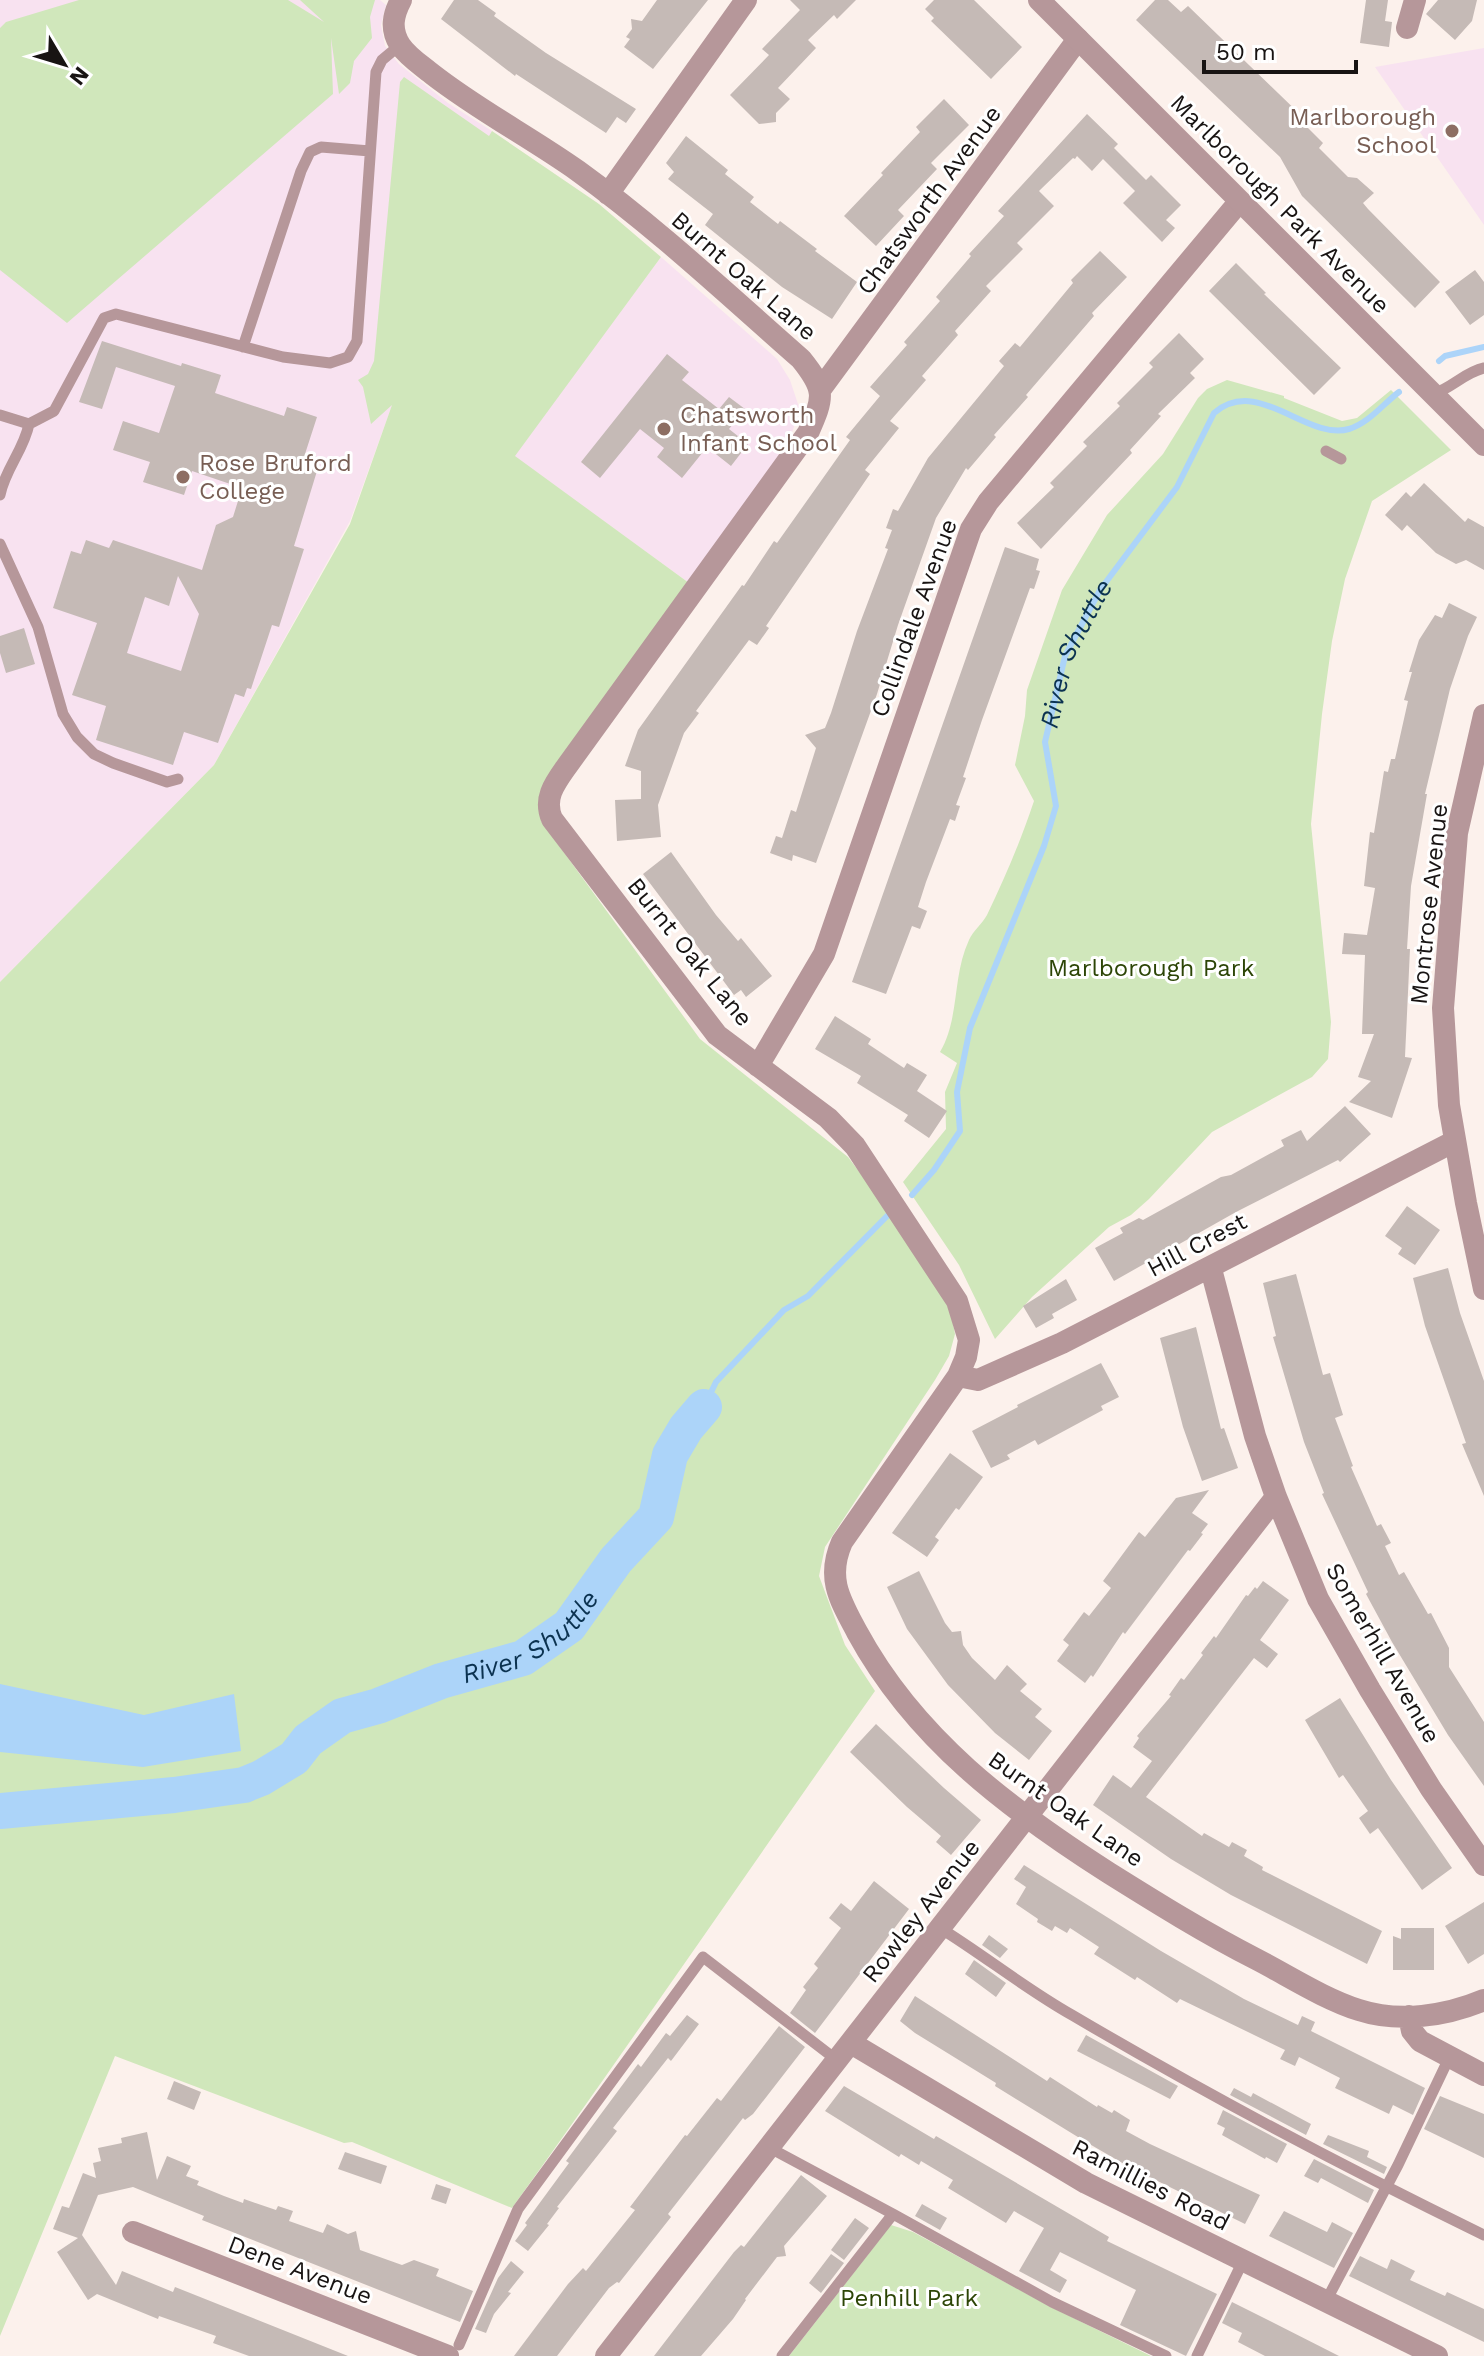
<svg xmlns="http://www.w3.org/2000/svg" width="1484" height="2356" viewBox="0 0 1484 2356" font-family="'Work Sans',sans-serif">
  <rect width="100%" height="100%" fill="#fcf1ec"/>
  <path fill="#f8e2f0" d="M0,0H380L386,5L381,25L385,46L399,64L448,103L492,131L350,521L214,765L0,982Z
    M1484,48V225L1375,67Z
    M661,257L777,359L790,380L800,410L786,449L689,583L514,456Z"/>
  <path fill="#d0e7bb" d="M79,0H288L324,22L300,0H375L370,17L372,38L354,61L350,83L339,94L331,38L333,94L67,323L0,270V28L6,22Z
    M404,77L489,136L492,131L599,204L661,257L515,456L689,583L541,821L700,1039L848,1157L879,1198L940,1291L951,1313L955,1334L949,1356L935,1380L825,1547L819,1576L845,1645L875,1691C753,1863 635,2037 512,2208L352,2142L344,2143L115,2056L0,2336V982L214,765L350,524L392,405L371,424L363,387L358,380L368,374L374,361L400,82Z
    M1227,380L1284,396V398L1342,421L1357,418L1391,390L1451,450L1372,501L1345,579L1332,641L1322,714L1311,824L1331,1022L1328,1059L1312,1077L1212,1132L1149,1199L1131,1215L1109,1227L1032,1297L995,1339L959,1265L903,1182L946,1129L945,1092L957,1063L940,1052C960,1018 952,976 969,940C973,931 982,924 987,915C1005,878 1021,840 1034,801L1015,765L1025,716L1027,690L1062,590L1107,515L1163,454L1198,398L1207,389Z
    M891,2225L913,2232L1049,2306L1151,2356H789Z"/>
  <path fill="#acd4f9" d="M0,1684L144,1715L234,1694L241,1751L143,1767L0,1752Z"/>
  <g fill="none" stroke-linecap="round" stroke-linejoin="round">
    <g stroke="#acd4f9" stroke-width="6">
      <path d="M1439,361L1445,356L1484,347"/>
      <path id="s1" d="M912,1195L934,1170L960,1131L957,1092L970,1028L1044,846L1056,806L1045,742L1065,656L1100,590L1177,487L1214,413C1258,375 1306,441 1349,429C1369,423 1383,404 1399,392"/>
      <path d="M704,1407L716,1382L784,1310L808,1296L891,1212"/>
    </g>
    <path stroke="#acd4f9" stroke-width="36" id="s2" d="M0,1811L174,1795L244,1785L261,1778L294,1758L308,1740L342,1716L378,1706L441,1681L523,1658L569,1626L616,1560L656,1517L670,1455L686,1428L704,1407"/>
  </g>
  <path fill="#c5bab6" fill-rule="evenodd" d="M454,0H478L496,13L494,16L546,53L636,109L626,123L617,117L606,133L516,74L515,76L441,19Z
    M657,0H708L653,69L624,47L630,39L626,37L632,29L631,19L642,21Z
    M790,0H856L837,19L834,15L808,40L816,48L778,88L790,99L776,113V122L759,124L730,95L769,55L762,49L800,10Z
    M934,0H974L1022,47L991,79L931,21L934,18L925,9Z
    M1155,0H1168L1181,12L1188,6L1310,124L1307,127L1323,143L1319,148L1348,177L1357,178L1374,193L1363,203L1368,209L1440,282L1415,308L1302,196L1280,157L1136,20Z
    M1366,0H1388L1385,21L1392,22L1389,47L1360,43Z
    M1438,0H1477L1472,21L1455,40L1426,14Z
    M944,99L969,125L931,163L937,169L898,210L904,216L876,246L844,216L883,175L881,173L920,132L916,127Z
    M1087,114L1118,144L1114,148L1146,180L1151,175L1181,205L1166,220L1175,228L1162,242L1123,203L1135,191L1103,159L1092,171L1077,156L1075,159L1073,158L1039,191L1054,206L1017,243L1023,249L986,286L991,291L955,331L958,335L922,376L926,380L890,421L899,428L865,470L870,474L766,626L769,628L757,645L749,640L696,711L699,713L684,733L658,805L661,837L617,841L615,800L641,799V771L625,766L638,730L742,585L744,586L774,541L777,543L850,440L846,437L880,396L870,387L907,345L904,342L940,301L936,297L971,256L969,254L1004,216L998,211Z
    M686,136L728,170L725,174L754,197L750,202L778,224L780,221L817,249L815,251L857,282L832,319L782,287L705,225L713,214L668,179L674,172L666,163Z
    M1100,251L1127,277L1092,313L1094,316L1026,395L1028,397L994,435L996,437L968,470L966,468L936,518L898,625L877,694L816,863L793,855L792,861L770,853L776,836L782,838L791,810L796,812L816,748L805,735L825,728L831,713L857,631L888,549L885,548L892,530L886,528L893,509L898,511L928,458L1004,366L999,361L1015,343L1020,347L1073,283L1071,280Z
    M1236,263L1266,293L1264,294L1341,368L1314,395L1209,291Z
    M1475,270L1484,282V315L1470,325L1445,292Z
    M1179,333L1204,359L1190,373L1195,378L1158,414L1161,416L1130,450L1132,453L1041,549L1017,523L1054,487L1050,483L1087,446L1083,442L1120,406L1117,403L1153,367L1149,363Z
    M102,341L181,366L182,363L221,375L215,393L284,416L287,407L317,417L305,454L321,458L294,546L304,549L279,627L272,625L251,689L247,688L244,697L235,694L218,743L184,732L173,765L96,740L106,706L72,695L97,623L53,608L71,551L81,554L86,540L109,548L113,540L202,570L216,525L233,517L242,488L192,471L184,495L143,482L150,462L113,450L123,421L159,433L175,386L116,367L102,409L79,402ZM178,576L199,614L181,671L127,653L145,597L169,606Z
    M667,354L689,372L682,380L719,409L729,397L745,409L729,429L748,444L731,466L707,447L682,478L657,457L664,448L640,429L600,478L581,462Z
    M1424,483L1465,522L1468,518L1484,527V570L1466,560L1456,564L1436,553L1407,525L1402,531L1385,515L1406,492L1411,497Z
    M1005,547L1039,559L1036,570L1040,571L1034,589L1030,588L982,720L963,777L966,778L956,805L960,806L955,821L950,819L926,882L918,907L927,911L920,929L912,926L886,994L852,982Z
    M1449,603L1477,617L1468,636L1450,689L1425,794H1427L1411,886L1407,949H1410L1405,1057L1412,1058L1392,1118L1349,1102L1371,1081L1358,1077L1374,1034H1362L1365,955L1342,954L1344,933L1367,935L1375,888L1364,886L1370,832L1374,833L1384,771L1388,772L1391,759H1395L1408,701L1404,700L1412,672H1409L1419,640L1435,615L1442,618Z
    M24,628L35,664L6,673L0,653V636Z
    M671,852L716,915L738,941L741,938L772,976L746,997L741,990L734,995L643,874Z
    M835,1016L871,1039L868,1044L904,1068L907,1063L927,1075L917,1091L947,1111L929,1138L904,1121L908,1115L857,1083L861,1076L815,1049Z
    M1345,1106L1371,1134L1340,1162L1338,1160L1236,1212L1114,1281L1095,1248L1123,1233L1120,1228L1139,1218L1143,1220L1221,1177L1231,1175L1284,1146L1281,1140L1301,1130L1307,1141Z
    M1407,1206L1440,1230L1415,1265L1398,1254L1402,1248L1385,1236Z
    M1448,1268L1460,1313L1484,1381V1496L1462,1444L1466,1443L1425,1326L1413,1278Z
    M1296,1274L1323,1375L1330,1373L1343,1415L1335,1418L1353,1466L1351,1467L1377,1526L1381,1524L1391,1543L1385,1546L1399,1575L1404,1572L1428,1614L1431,1613L1449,1648V1667L1484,1722V1786L1448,1735L1392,1642L1366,1594L1368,1592L1322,1494L1324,1493L1304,1442L1273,1337L1276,1336L1263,1283Z
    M1066,1279L1077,1300L1052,1314L1054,1318L1036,1328L1023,1306Z
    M1196,1327L1221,1429L1224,1428L1238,1468L1202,1481L1183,1427L1160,1338Z
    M1101,1363L1119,1397L1101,1406L1103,1410L1038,1445L1035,1440L1007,1455L1010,1459L991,1468L972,1431L1018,1407L1017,1405Z
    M950,1453L983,1477L959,1510L956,1508L935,1537L939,1540L927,1557L892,1533Z
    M1209,1490L1192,1513L1208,1524L1201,1533L1203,1534L1190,1551L1188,1550L1125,1634L1123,1632L1093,1677L1091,1675L1085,1683L1057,1661L1069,1645L1063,1640L1084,1612L1089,1616L1111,1588L1103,1581L1139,1532L1145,1537L1176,1498Z
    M919,1571L945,1623L952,1632L961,1631L963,1645L972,1658L995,1680L1007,1665L1027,1684L1020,1691L1042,1709L1035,1717L1052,1731L1029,1760L995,1733L948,1685L907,1629L887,1587Z
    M1263,1581L1289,1600L1260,1640L1278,1654L1267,1668L1254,1658L1146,1797L1202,1836L1204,1833L1229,1847L1232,1842L1247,1850L1244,1856L1263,1867L1262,1870L1382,1931L1367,1964L1231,1895L1171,1859L1093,1805L1113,1775L1131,1788L1152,1761L1133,1747L1139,1738L1137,1736L1171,1696L1169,1695L1181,1678L1184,1680L1203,1655L1201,1653L1214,1636L1216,1638L1246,1595L1248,1596L1255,1587L1257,1589Z
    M1340,1698L1391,1780L1452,1868L1422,1890L1378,1828L1370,1834L1359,1818L1368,1811L1343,1775L1339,1778L1305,1720Z
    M876,1724L944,1788L981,1820L951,1855L936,1842L941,1836L907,1807L850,1752Z
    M1024,1865L1161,1951L1244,1999L1298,2025L1302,2016L1315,2022L1311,2031L1425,2088L1413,2115L1393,2105L1389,2114L1335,2088L1340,2078L1299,2057L1295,2066L1280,2059L1285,2050L1180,1999L1177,2003L1137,1977L1135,1980L1094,1954L1099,1947L1070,1928L1067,1933L1055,1926L1052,1931L1037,1922L1038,1919L1016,1904L1026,1887L1014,1879Z
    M874,1881L909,1909L815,2033L790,2013L806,1990L803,1987L818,1968L814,1964L841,1928L829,1918L841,1903L851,1911Z
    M1484,1902V1954L1468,1964L1445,1926Z
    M1401,1928H1434V1970H1393V1936L1401,1939Z
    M989,1935L1008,1949L1000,1958L982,1945Z
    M974,1960L1006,1983L996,1997L965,1974Z
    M915,1996L1047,2081L1050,2077L1097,2107L1098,2105L1112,2113L1114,2110L1130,2120L1126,2131L1150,2144L1260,2195L1245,2224L1131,2168L1086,2142L995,2086L996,2083L915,2033L900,2021Z
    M687,2015L699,2024L671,2061L668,2058L613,2128L617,2131L557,2207L559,2208L547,2224L549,2225L528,2251L515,2241L527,2225L525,2223L569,2163L566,2161L638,2064L641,2067L666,2033L670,2036Z
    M779,2026L805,2047L753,2114L745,2120L743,2118L668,2214L671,2217L619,2283L617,2282L609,2288L557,2356H514L568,2284L583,2268L586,2271L635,2210L630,2207L685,2135L687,2136L717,2098L721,2101Z
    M1086,2035L1178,2086L1170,2099L1077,2051Z
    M174,2081L201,2092L194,2110L167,2099Z
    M844,2086L934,2139L936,2136L1109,2237L1107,2241L1217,2294L1186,2356L1120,2325L1136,2290L1060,2252L1050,2270L1067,2280L1060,2293L1019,2271L1044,2228L1014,2211L1006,2223L948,2188L953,2180L921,2161L919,2165L901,2154L899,2157L825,2111Z
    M1234,2088L1251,2097L1253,2093L1311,2124L1306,2135L1230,2095Z
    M1440,2096L1484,2114V2158L1424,2129Z
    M1223,2110L1287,2144L1277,2163L1266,2157L1265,2159L1222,2135L1225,2128L1217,2124Z
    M147,2132L157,2180L167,2156L191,2166L186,2176L199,2181L197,2185L224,2196L243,2203L244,2199L276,2210L278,2206L293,2211L289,2221L320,2232L323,2233L327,2224L348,2234L356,2231L360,2250L402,2265L414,2260L439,2269L436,2276L473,2291L460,2322L202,2220L204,2216L133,2187L98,2195L82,2235L116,2285L122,2271L173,2292L175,2287L348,2356H249L213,2343L216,2336L159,2316L158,2319L97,2294L88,2300L57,2252L78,2238L53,2229L62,2206L69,2208L83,2173L96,2178L93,2163L101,2161L98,2148L122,2143L121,2138Z
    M1328,2135L1369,2151L1367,2157L1387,2167L1384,2174L1323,2144Z
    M345,2152L387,2166L381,2184L338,2169Z
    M1314,2159L1374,2190L1368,2203L1321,2178L1318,2183L1304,2176Z
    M801,2175L827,2196L784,2246L786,2256L777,2257L745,2299L746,2300L733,2319L701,2356H654L734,2252L741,2245L744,2247Z
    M436,2184L451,2189L446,2204L431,2199Z
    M922,2204L947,2218L940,2230L915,2216Z
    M1284,2211L1327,2232L1332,2222L1353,2233L1334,2268L1269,2236Z
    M855,2218L869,2228L844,2260L831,2250Z
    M831,2254L844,2263L821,2293L809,2283Z
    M1360,2256L1387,2269L1391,2259L1415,2271L1410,2280L1445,2296L1447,2292L1484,2309V2342L1349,2276Z
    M511,2261L524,2272L508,2292L511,2293L494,2314L486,2333L475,2329L498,2278Z
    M1232,2302L1270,2321L1339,2356H1265L1238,2342L1242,2333L1222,2323Z"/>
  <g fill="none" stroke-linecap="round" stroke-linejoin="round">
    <path stroke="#b6979a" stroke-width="11" d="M243,347L301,171L310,152L321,147L370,151
      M1433,394C1452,388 1465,372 1484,368
      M0,415L29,424L54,411L104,318L116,314L283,357L330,363L348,357L357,341L376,72L382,60L400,45
      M1326,451L1341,459
      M0,495C5,469 24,450 29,424
      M0,544L38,627L63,714L77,737L94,754L113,763L167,782L178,779
      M940,1928C985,1956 1026,1989 1072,2015C1206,2094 1344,2167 1484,2235
      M770,2148L893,2214L782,2356
      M893,2214L1052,2302L1166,2356
      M1325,2303L1398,2165L1449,2058
      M459,2345L518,2209L703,1957L838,2061
      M1197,2356L1243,2261"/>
    <path stroke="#b6979a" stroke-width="22" d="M401,0C393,15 390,29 400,45C408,57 421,65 432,74C478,110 530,137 578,171C657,228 728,295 801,359C826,390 824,397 808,433L567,766C555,783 543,798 552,819L717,1035L828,1118L855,1146L957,1301L969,1340L966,1357L958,1376L842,1542C826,1578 840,1600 857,1632C915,1739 1009,1809 1109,1873C1157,1903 1205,1933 1256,1959C1289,1976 1324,1999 1359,2010C1399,2023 1446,2016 1484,2000
      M1407,28L1415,0
      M608,194L746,0
      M820,390L1078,39
      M1484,715L1457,833L1443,1008L1449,1105L1466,1203L1484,1289
      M758,1066L824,954L971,529L988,502L1239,202
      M1211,1269L1255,1436L1276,1497L1318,1599L1370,1690L1431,1789L1484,1865
      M958,1376L978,1380L1062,1343L1455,1141
      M1409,2016L1412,2031L1420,2041L1484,2075
      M851,2043L1086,2183L1437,2356
      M133,2232L448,2356
      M606,2356L1276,1497"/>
    <path stroke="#b6979a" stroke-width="22" d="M1039,0L1484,445"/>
  </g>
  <g fill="#8d6e63" stroke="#fff" stroke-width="3">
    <circle cx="1452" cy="131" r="8"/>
    <circle cx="664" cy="429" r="8"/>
    <circle cx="183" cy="477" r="8"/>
  </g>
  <g text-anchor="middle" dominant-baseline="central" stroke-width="6" stroke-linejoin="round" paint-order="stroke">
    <g font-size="24" fill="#785e54" stroke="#fff" text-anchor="start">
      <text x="1436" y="117" text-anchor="end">Marlborough<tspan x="1436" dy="28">School</tspan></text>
      <text x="680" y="415">Chatsworth<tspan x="680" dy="28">Infant School</tspan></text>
      <text x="199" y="463">Rose Bruford<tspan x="199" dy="28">College</tspan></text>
    </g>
    <g font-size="24" fill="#181413" stroke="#fff">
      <text transform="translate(929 200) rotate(-54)">Chatsworth Avenue</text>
      <text transform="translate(1280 204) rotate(45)">Marlborough Park Avenue</text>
      <text transform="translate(744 276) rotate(41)">Burnt Oak Lane</text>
      <text transform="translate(914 618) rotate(-70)">Collindale Avenue</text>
      <text transform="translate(1429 904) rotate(-84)">Montrose Avenue</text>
      <text transform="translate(690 952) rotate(51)">Burnt Oak Lane</text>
      <text transform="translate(1197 1245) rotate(-28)">Hill Crest</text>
      <text transform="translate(1383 1653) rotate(60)">Somerhill Avenue</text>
      <text transform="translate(1066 1809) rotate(35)">Burnt Oak Lane</text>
      <text transform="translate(921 1911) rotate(-52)">Rowley Avenue</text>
      <text transform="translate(1151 2185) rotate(27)">Ramillies Road</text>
      <text transform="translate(300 2270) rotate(21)">Dene Avenue</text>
    </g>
    <g font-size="24" fill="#2c4506" stroke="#fff">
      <text x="1151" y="968">Marlborough Park</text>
      <text x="909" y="2298">Penhill Park</text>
    </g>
    <g font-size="26" font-style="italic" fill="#0b3250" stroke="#fff">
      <text stroke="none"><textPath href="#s1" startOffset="582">River Shuttle</textPath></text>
      <text stroke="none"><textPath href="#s2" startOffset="574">River Shuttle</textPath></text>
    </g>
  </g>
  <g transform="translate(64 64) rotate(128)" stroke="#ffffff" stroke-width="6" paint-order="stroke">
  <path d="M0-6L14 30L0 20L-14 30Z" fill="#181413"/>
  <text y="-12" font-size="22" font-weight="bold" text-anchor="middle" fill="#181413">N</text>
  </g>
  <path d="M1204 60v12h152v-12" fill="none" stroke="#181413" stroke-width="4"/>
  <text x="1216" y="60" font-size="24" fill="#181413" stroke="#ffffff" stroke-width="6" paint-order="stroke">50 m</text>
</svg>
